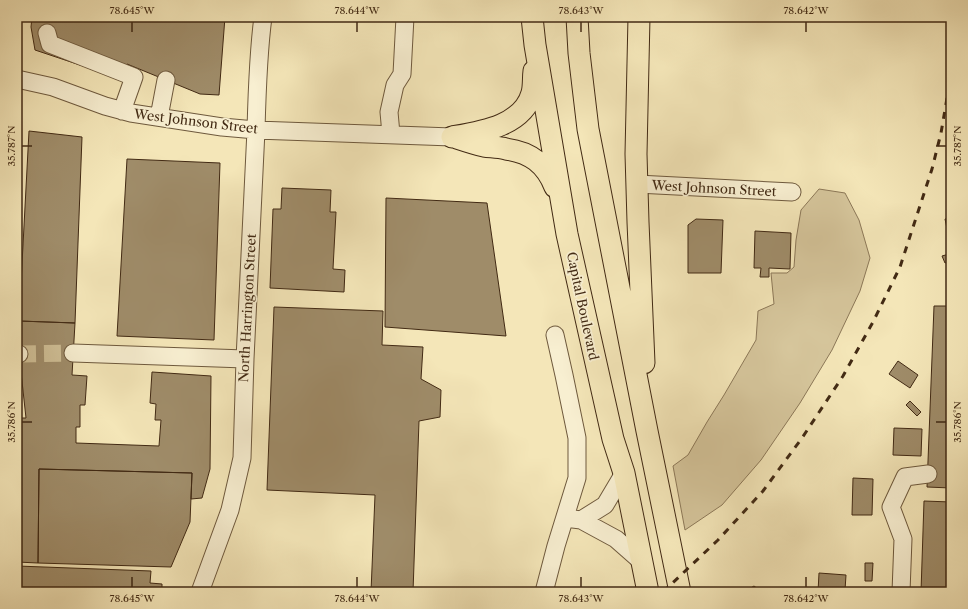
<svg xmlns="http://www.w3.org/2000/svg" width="968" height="609" viewBox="0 0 968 609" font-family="'Libre Caslon Text',serif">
  <rect width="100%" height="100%" fill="#f4e6b8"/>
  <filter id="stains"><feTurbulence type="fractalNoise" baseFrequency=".005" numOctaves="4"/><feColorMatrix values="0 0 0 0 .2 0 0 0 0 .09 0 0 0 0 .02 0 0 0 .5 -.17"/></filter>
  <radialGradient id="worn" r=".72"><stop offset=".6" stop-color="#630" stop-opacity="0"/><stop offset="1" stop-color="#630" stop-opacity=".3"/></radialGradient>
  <path fill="#d6c69c" stroke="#8c7858" d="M819,189L845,193L859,220L870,258L860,291L832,350L800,403L761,460L722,505L685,530L673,466L688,455L707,422L724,395L756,340L758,311L774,304L771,273H787L794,267L796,240L801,210Z"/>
  <path fill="#9f8c69" stroke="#422a14" d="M32,17H225L219,95L200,94L127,64L122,79L35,50L31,27Z
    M29,131L82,137L75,323L19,321Z
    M127,159L220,163L214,340L117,336Z
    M282,188L331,190L330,212H336L333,269L345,270L344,292L270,288L273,209H281Z
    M386,198L487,203L506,336L385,327Z
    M951,218V248L945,219Z
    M696,219L723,220L721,273H688V225Z
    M755,231L791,233L790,269L769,268V277H760L761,268H754Z
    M949,254L951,261L945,263L942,256Z
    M934,306H951V488L927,487Z
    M274,307L383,311L382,345L423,347L421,379L441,390L440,417L419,421L413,592H371L375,495L267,490Z
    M19,321L75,323L72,375L87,376L85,405H80V427H76V443L159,446L161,420H155L156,404L150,403L152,372L211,376L210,469L202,498L191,499L192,473L39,469L38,563L17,562V418H26L19,354Z
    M898,361L918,375L910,388L889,374Z
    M910,401L921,412L917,416L906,405Z
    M894,428L922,429L921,456L893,455Z
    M39,469L192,473L190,522L171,567L38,563Z
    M853,478L873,479L872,515H852Z
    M924,501L951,502V592H921Z
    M865,563H873L872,581H865Z
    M17,566L151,571L150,583L162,584V592H17Z
    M819,573L846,575L845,590L879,592H818Z
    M754,586L762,592H744Z"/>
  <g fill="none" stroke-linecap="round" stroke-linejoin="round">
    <path stroke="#d0c097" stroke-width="17" stroke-dasharray="17 8" stroke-linecap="butt" d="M19,354L73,353"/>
    <defs>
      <path id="minor" d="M47,33L50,44L134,77L122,111
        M17,79L53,87L105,106L131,113L222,127L256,130L452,137
        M159,117L166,80
        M391,134L389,112L395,85L402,74L405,17
        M637,184L792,192
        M73,353L245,359
        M17,354H19
        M565,518L581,520L616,539L641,561
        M581,520L605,505L624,473
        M200,592L230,510L242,458L245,359L256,130C257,92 258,54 263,17
        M544,592L556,546L577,478V438L564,375L555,335
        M901,592L903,539L891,507L905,477L928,474"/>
      <path id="major" d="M532,17L535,45L567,234L613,439L624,473L648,592
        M577,17L579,53L588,129L647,431L680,592
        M639,17L636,154L638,222L644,363
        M452,137C481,132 523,126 532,93C534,86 533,78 534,71
        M457,138C466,141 475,144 484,146C491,147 499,147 506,149C530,152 546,164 555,187"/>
    </defs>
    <use href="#minor" stroke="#6e593d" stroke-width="19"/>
    <use href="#major" stroke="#422a14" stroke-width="23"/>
    <use href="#minor" stroke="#f8efd1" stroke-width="17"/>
    <use href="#major" stroke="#f4e6b8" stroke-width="21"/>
    <path stroke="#422a14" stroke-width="3" stroke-dasharray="7 7" stroke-linecap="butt" d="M663,592L718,540L763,491L802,438L843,376L873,322L900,267L932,169L941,133L951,75"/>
  </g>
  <path fill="none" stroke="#422a14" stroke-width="1.5" d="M132,22V32M357,22V32M581,22V32M806,22V32M22,146H32M936,146H946M22,422H32M936,422H946M132,577V587M357,577V587M581,577V587M806,577V587"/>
  <g text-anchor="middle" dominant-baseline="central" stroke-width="3.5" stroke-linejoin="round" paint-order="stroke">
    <g font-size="13" fill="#422a14" stroke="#f8efd1">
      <text transform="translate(196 121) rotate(7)">West Johnson Street</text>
      <text transform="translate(714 188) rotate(3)">West Johnson Street</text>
      <text transform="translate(583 306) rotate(78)">Capital Boulevard</text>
      <text transform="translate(247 308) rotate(-87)">North Harrington Street</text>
    </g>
  </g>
  <rect width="968" height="609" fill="none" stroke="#f4e6b8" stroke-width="44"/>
  <rect x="22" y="22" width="924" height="565" fill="none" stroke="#422a14" stroke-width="1.5"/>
  <g font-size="10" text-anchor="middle" fill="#422a14">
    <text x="132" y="14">78.645°W</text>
    <text x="357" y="14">78.644°W</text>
    <text x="581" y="14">78.643°W</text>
    <text x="806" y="14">78.642°W</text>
    <text transform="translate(11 146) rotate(-90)" y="4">35.787°N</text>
    <text transform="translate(957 146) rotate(-90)" y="4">35.787°N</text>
    <text transform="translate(11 422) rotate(-90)" y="4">35.786°N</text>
    <text transform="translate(957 422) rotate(-90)" y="4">35.786°N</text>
    <text x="132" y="602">78.645°W</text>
    <text x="357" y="602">78.644°W</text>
    <text x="581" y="602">78.643°W</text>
    <text x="806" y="602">78.642°W</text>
  </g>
  <rect width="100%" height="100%" filter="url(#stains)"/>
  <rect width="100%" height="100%" fill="url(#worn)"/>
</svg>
